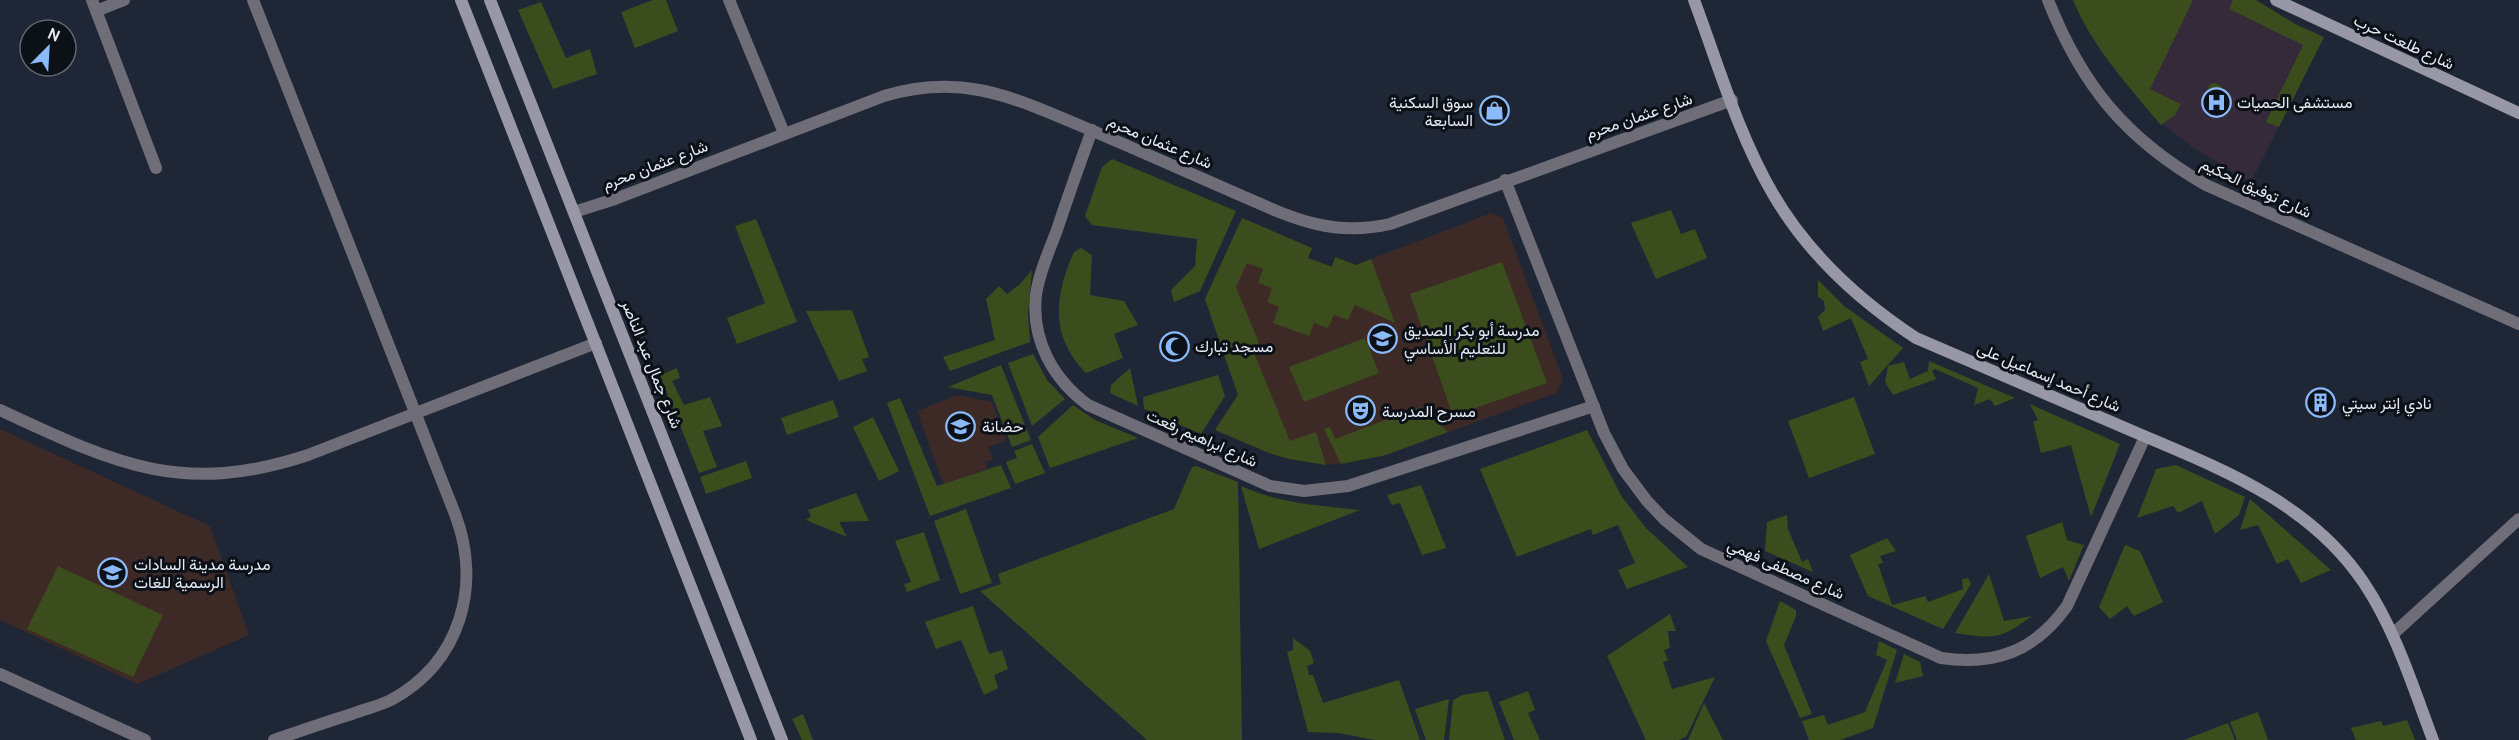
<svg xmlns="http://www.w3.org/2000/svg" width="2519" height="740" viewBox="0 0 2519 740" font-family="Cabin,Vazirmatn,sans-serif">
  <rect width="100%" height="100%" fill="#1f2737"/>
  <path fill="#3d2926" d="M1491,213L1503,218L1563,379L1556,393L1386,455L1331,465L1289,459L1269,453L1215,430L1238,395L1205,299L1242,218L1312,248L1308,258L1332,267L1335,257L1356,265Z
    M957,395L992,402L1006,441L988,447L993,459L985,462L987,469L943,484L917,411Z
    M0,429L210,526L249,635L137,684L0,620Z"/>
  <path fill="#352a39" d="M2073,0H2256L2295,24L2324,37L2251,182L2192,147L2154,117L2107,58L2088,30Z"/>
  <path fill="#3b4d1d" d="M653,0H666L678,31L635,48L621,12Z
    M2073,0H2193L2150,89L2181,104L2175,115L2161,125L2154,117C2124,81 2091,44 2073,0Z
    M2233,0H2256L2295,24L2324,37L2279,127L2266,122L2303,45L2229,9Z
    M541,2L566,58L590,49L597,74L553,89L518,10Z
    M2214,83L2221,86L2222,91L2216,104L2206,103L2204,99L2210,84Z
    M1112,159L1236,211L1200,291L1174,302L1171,290L1195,266L1197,239L1092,225L1085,216L1102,167Z
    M1671,210L1681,234L1695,229L1707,258L1656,279L1631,223Z
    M1242,218L1312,248L1308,258L1332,267L1335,257L1356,265L1371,259L1395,323L1355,305L1348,320L1334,315L1328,328L1314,323L1309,336L1273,323L1279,307L1267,302L1272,288L1258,283L1263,269L1247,263L1236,287L1259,343L1254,345L1253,350L1290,441L1316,432L1326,465L1289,459L1269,453L1215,430L1238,395L1205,299Z
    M756,219L797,322L737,344L727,318L765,303L735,226Z
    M1081,248L1092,255L1090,295L1124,301L1138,325L1114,334L1123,358L1086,373C1050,337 1054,296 1074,252Z
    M1502,262L1547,383L1453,416L1410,294Z
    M1032,270L1028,314L1030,342L950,371L943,357L995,340L986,299L999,286L1007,294L1020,284Z
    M1818,280L1844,306L1903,348L1869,386L1860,362L1868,359L1851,318L1823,331L1818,317L1825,310L1824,301L1818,297Z
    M852,310L869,357L862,359L867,371L839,381L806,311Z
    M1365,338L1379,373L1304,402L1289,367Z
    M1033,354L1047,380L1065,399L1032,426L1008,363Z
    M1929,361L2015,398L1995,406L1990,399L1974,405L1978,388L1935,369L1932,371L1936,379L1893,395L1885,382L1888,366L1904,362L1910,379L1928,371Z
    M1001,365L1031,440L1012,447L992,395L948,387Z
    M677,368L680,378L672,381L684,405L710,397L722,426L703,431L717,467L699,473L660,375Z
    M1130,368L1138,406L1110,393L1111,385Z
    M1218,375L1225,396L1201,434L1144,409L1143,397Z
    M1854,397L1875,454L1809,478L1788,421Z
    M900,398L937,486L1001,465L1011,488L930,516L887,403Z
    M833,400L839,417L787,435L781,418Z
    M2030,404L2120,444L2091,517L2071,445L2041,453L2033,422L2038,420Z
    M1073,405L1095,420L1138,438L1050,468L1038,437Z
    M1420,407L1448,432L1386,455L1341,464L1324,429L1330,427L1335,439Z
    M873,417L899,471L879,481L853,427Z
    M1587,430L1622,497L1646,528L1688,567L1627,589L1618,570L1635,563L1618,525L1593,535L1591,529L1517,557L1480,469Z
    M1032,444L1045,473L1015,484L1006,462L1017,458L1014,451Z
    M746,461L752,478L706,494L700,477Z
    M2176,465L2245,497L2239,515L2215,534L2202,501L2178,513L2173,506L2137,518L2156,469Z
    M1196,466L1238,482L1242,740H1147L980,591L1001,584L998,574L1174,509L1192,467Z
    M1421,485L1446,548L1422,555L1400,503L1392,505L1387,495Z
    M1241,486C1282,504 1317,505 1360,510L1259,549Z
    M856,493L869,521L839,522L847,537L806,520L811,516L808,510Z
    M2250,499L2331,570L2301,583L2288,559L2277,564L2258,525L2240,530Z
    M966,509L992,583L960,594L934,521Z
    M1787,515L1788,529L1802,562L1808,559L1813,572L1765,551L1767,522Z
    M2062,522L2067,540L2084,545L2069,581L2063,567L2040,578L2026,536Z
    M924,532L940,580L907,592L904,584L911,582L895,541Z
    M1887,538L1896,551L1880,556L1883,563L1878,564L1892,605L1925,596L1928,602L1963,589L1962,579L1968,578L1971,584L1943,629L1868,596L1850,555Z
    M2125,545L2140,551L2163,602L2134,616L2127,606L2110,619L2099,607Z
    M58,566L163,615L133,677L27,629Z
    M1989,574L2004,621L2032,616C2000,640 1993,639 1955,633Z
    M1780,601L1796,610V616L1784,645L1812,714L1800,718L1766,641Z
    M973,606L989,654L1002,650L1008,669L994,675L998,688L984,695L961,640L936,649L925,622Z
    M1670,614L1676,631H1668L1670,648L1664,650L1668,660L1663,662L1672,689L1715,677L1686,737L1678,740H1646L1607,656Z
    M1293,638L1310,651L1314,663L1307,666L1309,675H1313L1323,703L1399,680L1420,740H1375L1338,733L1308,732L1287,652L1293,650Z
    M1879,641L1897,650L1873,728L1840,740H1809L1802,721L1824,715L1828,725L1865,712L1887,660L1876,655Z
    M1904,654L1920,662L1923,676L1895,683Z
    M1488,691L1505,740H1449L1453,700L1462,695Z
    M1528,691L1535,710L1528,713L1540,740H1514L1499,702Z
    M1449,699L1444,740H1426L1415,709Z
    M1704,703L1723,740H1688Z
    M2258,712L2268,740H2237L2230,722Z
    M803,714L813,740H802L792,719Z
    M2407,720L2415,740H2356L2351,728L2381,721L2383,726Z
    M2228,723L2235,740H2184Z"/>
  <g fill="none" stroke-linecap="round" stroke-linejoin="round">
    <path stroke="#6f6e78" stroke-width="12" d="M92,0L156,168
      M253,0L455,514C482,585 461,662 391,700C379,706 365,709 352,714C326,722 300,731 274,740
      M729,0L784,133
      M2048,0C2082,86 2126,139 2206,185L2519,324
      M96,11L124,0
      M1092,130C1080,163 1068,196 1057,230C1049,251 1039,273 1036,295C1031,340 1053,379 1088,405L1270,486L1304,491L1348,486L1594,406
      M1505,180L1604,433L1623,469L1647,501L1664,519L1701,549L1941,658C1995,666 2035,651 2067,606L2145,437
      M574,212L615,199L884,96C915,87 947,84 979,90C1012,96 1043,110 1074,123C1127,145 1180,169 1233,192C1288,216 1329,238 1390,224L1732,100
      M0,410C114,463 181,497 308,455L596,343
      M2393,634L2519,519
      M0,674L145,740"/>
    <path stroke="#9797a6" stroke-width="12" d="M461,0L751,740
      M490,0L782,740
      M1694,0C1718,64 1738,134 1773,194C1808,254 1858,300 1916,338C1982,367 2049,395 2116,424C2207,464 2306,496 2364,583C2396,631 2413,687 2433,740
      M2276,0L2519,113"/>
  </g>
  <defs>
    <symbol id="hospital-ring" viewBox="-11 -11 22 22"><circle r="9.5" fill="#0c1017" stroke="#8bbafc" stroke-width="1.5"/><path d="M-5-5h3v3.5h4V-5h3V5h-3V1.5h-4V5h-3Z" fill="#8bbafc"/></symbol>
    <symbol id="shop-ring" viewBox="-11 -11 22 22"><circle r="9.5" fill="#0c1017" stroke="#8bbafc" stroke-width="1.5"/><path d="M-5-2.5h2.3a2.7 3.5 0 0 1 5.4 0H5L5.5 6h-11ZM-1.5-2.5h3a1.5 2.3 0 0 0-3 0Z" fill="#8bbafc"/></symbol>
    <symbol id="school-ring" viewBox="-11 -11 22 22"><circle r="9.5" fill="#0c1017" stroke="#8bbafc" stroke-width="1.5"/><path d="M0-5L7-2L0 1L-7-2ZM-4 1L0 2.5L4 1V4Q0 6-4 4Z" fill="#8bbafc"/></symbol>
    <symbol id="mosque-ring" viewBox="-11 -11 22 22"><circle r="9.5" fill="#0c1017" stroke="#8bbafc" stroke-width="1.5"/><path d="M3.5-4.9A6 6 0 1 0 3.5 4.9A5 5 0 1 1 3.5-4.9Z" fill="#8bbafc"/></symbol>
    <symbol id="building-ring" viewBox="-11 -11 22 22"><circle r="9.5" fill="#0c1017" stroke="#8bbafc" stroke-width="1.5"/><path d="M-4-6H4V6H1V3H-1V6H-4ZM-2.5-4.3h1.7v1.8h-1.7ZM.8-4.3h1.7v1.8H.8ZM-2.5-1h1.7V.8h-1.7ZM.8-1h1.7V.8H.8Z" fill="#8bbafc"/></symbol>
    <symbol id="theatre-ring" viewBox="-11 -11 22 22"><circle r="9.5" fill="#0c1017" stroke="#8bbafc" stroke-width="1.5"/><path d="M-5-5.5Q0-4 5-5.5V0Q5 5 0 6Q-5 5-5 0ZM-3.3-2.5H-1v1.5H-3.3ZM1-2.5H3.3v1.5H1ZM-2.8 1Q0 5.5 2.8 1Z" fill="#8bbafc"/></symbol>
  </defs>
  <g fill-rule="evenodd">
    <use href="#hospital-ring" x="2200" y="86" width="33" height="33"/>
    <use href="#shop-ring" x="1478" y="94" width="33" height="33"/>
    <use href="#school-ring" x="1366" y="322" width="33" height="33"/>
    <use href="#mosque-ring" x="1158" y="330" width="33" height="33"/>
    <use href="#building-ring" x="2304" y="386" width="33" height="33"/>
    <use href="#theatre-ring" x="1344" y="394" width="33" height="33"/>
    <use href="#school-ring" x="944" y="410" width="33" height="33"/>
    <use href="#school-ring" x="96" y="556" width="33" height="33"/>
  </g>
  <g text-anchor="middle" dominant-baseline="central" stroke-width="6" stroke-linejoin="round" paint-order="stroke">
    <g font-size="16" fill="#e4eaf4" stroke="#0c1017">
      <text transform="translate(2404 42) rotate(25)">شارع طلعت حرب</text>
      <text transform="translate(1639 116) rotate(-19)">شارع عثمان محرم</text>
      <text transform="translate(1160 142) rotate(23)">شارع عثمان محرم</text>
      <text transform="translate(655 165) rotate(-21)">شارع عثمان محرم</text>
      <text transform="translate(2256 188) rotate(25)">شارع توفيق الحكيم</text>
      <text transform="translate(652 364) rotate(68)">شارع جمال عبد الناصر</text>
      <text transform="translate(2049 377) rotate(23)">شارع أحمد إسماعيل على</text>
      <text transform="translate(1202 438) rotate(24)">شارع ابراهيم رفعت</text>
      <text transform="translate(1786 569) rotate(24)">شارع مصطفى فهمي</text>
    </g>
    <g font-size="16" fill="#e4eaf4" stroke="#0c1017" text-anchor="start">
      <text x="1473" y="102" text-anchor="end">سوق السكنية<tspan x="1473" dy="18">السابعة</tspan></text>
      <text x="2237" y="102">مستشفى الحميات</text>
      <text x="1404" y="330">مدرسة أبو بكر الصديق<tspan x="1404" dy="18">للتعليم الأساسي</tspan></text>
      <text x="1195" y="346">مسجد تبارك</text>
      <text x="2342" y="403">نادي إنتر سيتي</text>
      <text x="1382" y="411">مسرح المدرسة</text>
      <text x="982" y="426">حضانة</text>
      <text x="134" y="564">مدرسة مدينة السادات<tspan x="134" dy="18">الرسمية للغات</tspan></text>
    </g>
  </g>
  <g transform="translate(48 48) rotate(24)"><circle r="28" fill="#0c1017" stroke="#62676f" stroke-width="1.5"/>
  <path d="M0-4.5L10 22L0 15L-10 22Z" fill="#8bbafc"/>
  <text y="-9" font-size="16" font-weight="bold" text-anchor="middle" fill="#e4eaf4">N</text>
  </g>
</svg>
